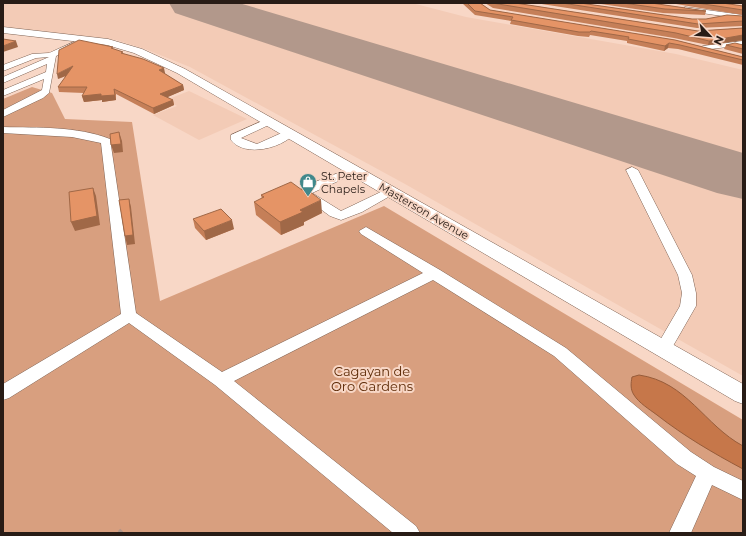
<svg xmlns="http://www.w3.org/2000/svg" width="746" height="536" viewBox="0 0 746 536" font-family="Montserrat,sans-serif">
  <rect width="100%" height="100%" fill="#f8d7c6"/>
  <path fill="#f3cbb6" d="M3,3H412L466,17L676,54L743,70V376L405,184L190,67L145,49L116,40L3,27Z
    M189,91L247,119L199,140L153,115L177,106L166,100Z"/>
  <path fill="#d89f7f" d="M32,87L52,93L65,119L132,122L160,301L384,206L743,420V533H3V99Z"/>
  <path fill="#c6774a" stroke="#975c3a" d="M639,375C687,382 704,425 743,446V469C713,453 684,436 657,415C649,409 639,403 634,395C630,389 631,383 632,377Z"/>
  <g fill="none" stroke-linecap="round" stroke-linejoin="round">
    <path fill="#b2988b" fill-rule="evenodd" d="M169,3H239L743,153V199L717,193L175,13Z"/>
    <defs>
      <path id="minor" d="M685,7L743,15V19L688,11L684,9Z
        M76,41L80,43L79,45L56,56L49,93L43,98L3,117V110L42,90L44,79L3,96V90L46,72L47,64L3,83V77L49,57L36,58L3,71V65L32,54L49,53Z
        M743,41V45L703,50L699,48L703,46Z
        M269,118L273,119L274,121L273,123L241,138L257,144L286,131H294L295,133C283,148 245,158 231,140V135Z
        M3,127C38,128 77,126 110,139L136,313L222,372L423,273L361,234L359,231L366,227L440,270L566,348L691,452L714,467L743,481V500L712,485L691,533H669L696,476L677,464L554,356L433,280L234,381L416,526L420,533H393L215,385L129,323L9,398L3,400V384L121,314L101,143L72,137L3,133Z
        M354,167L358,168L360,170L358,172L312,193L341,211L387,189L391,188L397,192L362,212L341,220L330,216L300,194L302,188L307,185Z
        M632,167L638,170L692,275L696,293V306L669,353L663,355L657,353L655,349L680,306L682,293L678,275L626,170Z"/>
      <path id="major" d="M3,27L108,39L142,49L185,69L743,384V404L735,401L177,73L134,53L107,45L3,33Z"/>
    </defs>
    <use href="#minor" stroke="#806455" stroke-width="1"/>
    <use href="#major" stroke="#806455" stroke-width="1"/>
    <path stroke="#b09689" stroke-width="3.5" stroke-dasharray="4 2.5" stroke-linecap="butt" d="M119,530L122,533"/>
    <use href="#minor" fill="#fff" fill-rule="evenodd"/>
    <use href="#major" fill="#fff" fill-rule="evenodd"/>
  </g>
  <path fill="#c57f58" d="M462,3H480L490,10L675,40L743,57V65L678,49L668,48L664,51L627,43V41L590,35L589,37L578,36L510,24L511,21L475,15Z
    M485,3H515L698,31L743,28V40L708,45L674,38L493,8Z
    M535,3H580L692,19H706L743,16V26L697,28Z
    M594,3H651L706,11L705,15L663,13Z
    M670,3H722L743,6V15Z
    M726,45H743V54L724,49Z
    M114,49L165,73V74L183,85L184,90L167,97L173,100L174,105L154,114L116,94V100L102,102V100L84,102L82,96L84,93L59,92L58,87L66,76L58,79Z
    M261,195L322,213L304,222V225L281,235L256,215L254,202L262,199Z
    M193,219L234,229L206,240L195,228Z"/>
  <path fill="#a06847" d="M743,35V40L708,45L709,41Z
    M16,41L18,47L3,52V46Z
    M669,43L668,48L664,51L665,46Z
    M73,66L75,72L58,79L57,74Z
    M164,68L165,73L160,75L159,70Z
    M183,85L184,90L161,100L160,94Z
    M114,89L116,100L102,102V100L84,102L82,96L101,94Z
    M173,100L174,105L154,114L153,108Z
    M119,132L122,141L123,152L114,153L111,145Z
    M93,188L96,196L100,225L75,231L71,222Z
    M129,199L131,207L135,244L127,245L125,236Z
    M321,200L322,213L304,222V225L281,235L280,222L300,210Z
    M232,220L234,229L206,240L204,231Z"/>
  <path fill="#e59466" stroke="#a06847" d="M467,3H480L490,10L675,40L743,57V60L680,45L669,43L665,46L628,39L629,37L591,31L590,32H579L511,20L513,17L475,11Z
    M492,3H515L698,31L743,28V35L709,41L676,33Z
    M562,3H580L692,19H706L727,15L743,16V21L698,24Z
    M623,3H651L706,11L665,9Z
    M697,3H722L743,6V10Z
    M3,39L16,41L3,46Z
    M79,40L113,47L111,48L123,52L121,53L143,59L164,68L159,70L183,85L160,94L173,100L153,108L114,89L115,95L101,96V94L82,96L87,87H58L73,66L57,74L59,50Z
    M735,43L743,45V49L726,45Z
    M119,132L121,144L111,145L110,134Z
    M291,182L302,190L305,188L321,200L300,210L303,212L280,222L254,202L264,197L261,195Z
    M93,188L97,216L71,222L69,192Z
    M129,199L133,235L125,236L119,200Z
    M221,209L232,220L204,231L193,219Z"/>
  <defs>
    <symbol id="shop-pin" viewBox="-11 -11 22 30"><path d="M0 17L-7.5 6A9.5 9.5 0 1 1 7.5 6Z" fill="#40888b" stroke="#f8d7c6"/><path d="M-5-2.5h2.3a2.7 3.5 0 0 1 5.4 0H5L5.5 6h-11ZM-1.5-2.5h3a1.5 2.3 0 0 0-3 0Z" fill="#fff"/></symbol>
  </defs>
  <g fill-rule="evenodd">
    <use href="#shop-pin" x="298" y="172" width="20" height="27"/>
  </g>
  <g text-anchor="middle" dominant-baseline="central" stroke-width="4" stroke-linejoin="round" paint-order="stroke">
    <g font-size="11" fill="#281c16" stroke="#f8d7c6" text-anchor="start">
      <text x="321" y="176">St. Peter<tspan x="321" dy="13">Chapels</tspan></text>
    </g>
    <g font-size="11" fill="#281c16" stroke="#f8d7c6">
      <text transform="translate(424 211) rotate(30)">Masterson Avenue</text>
    </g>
    <g font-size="13" fill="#5c2905" stroke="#f8d7c6">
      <text x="372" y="371">Cagayan de<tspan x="372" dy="15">Oro Gardens</tspan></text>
    </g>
  </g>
  <rect width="746" height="536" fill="none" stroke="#281c16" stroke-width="8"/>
  <g transform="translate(710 36) rotate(116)" stroke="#f8d7c6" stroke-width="3" paint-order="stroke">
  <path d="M0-3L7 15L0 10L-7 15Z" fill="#281c16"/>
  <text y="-6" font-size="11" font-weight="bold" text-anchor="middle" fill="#281c16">N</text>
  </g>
</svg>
